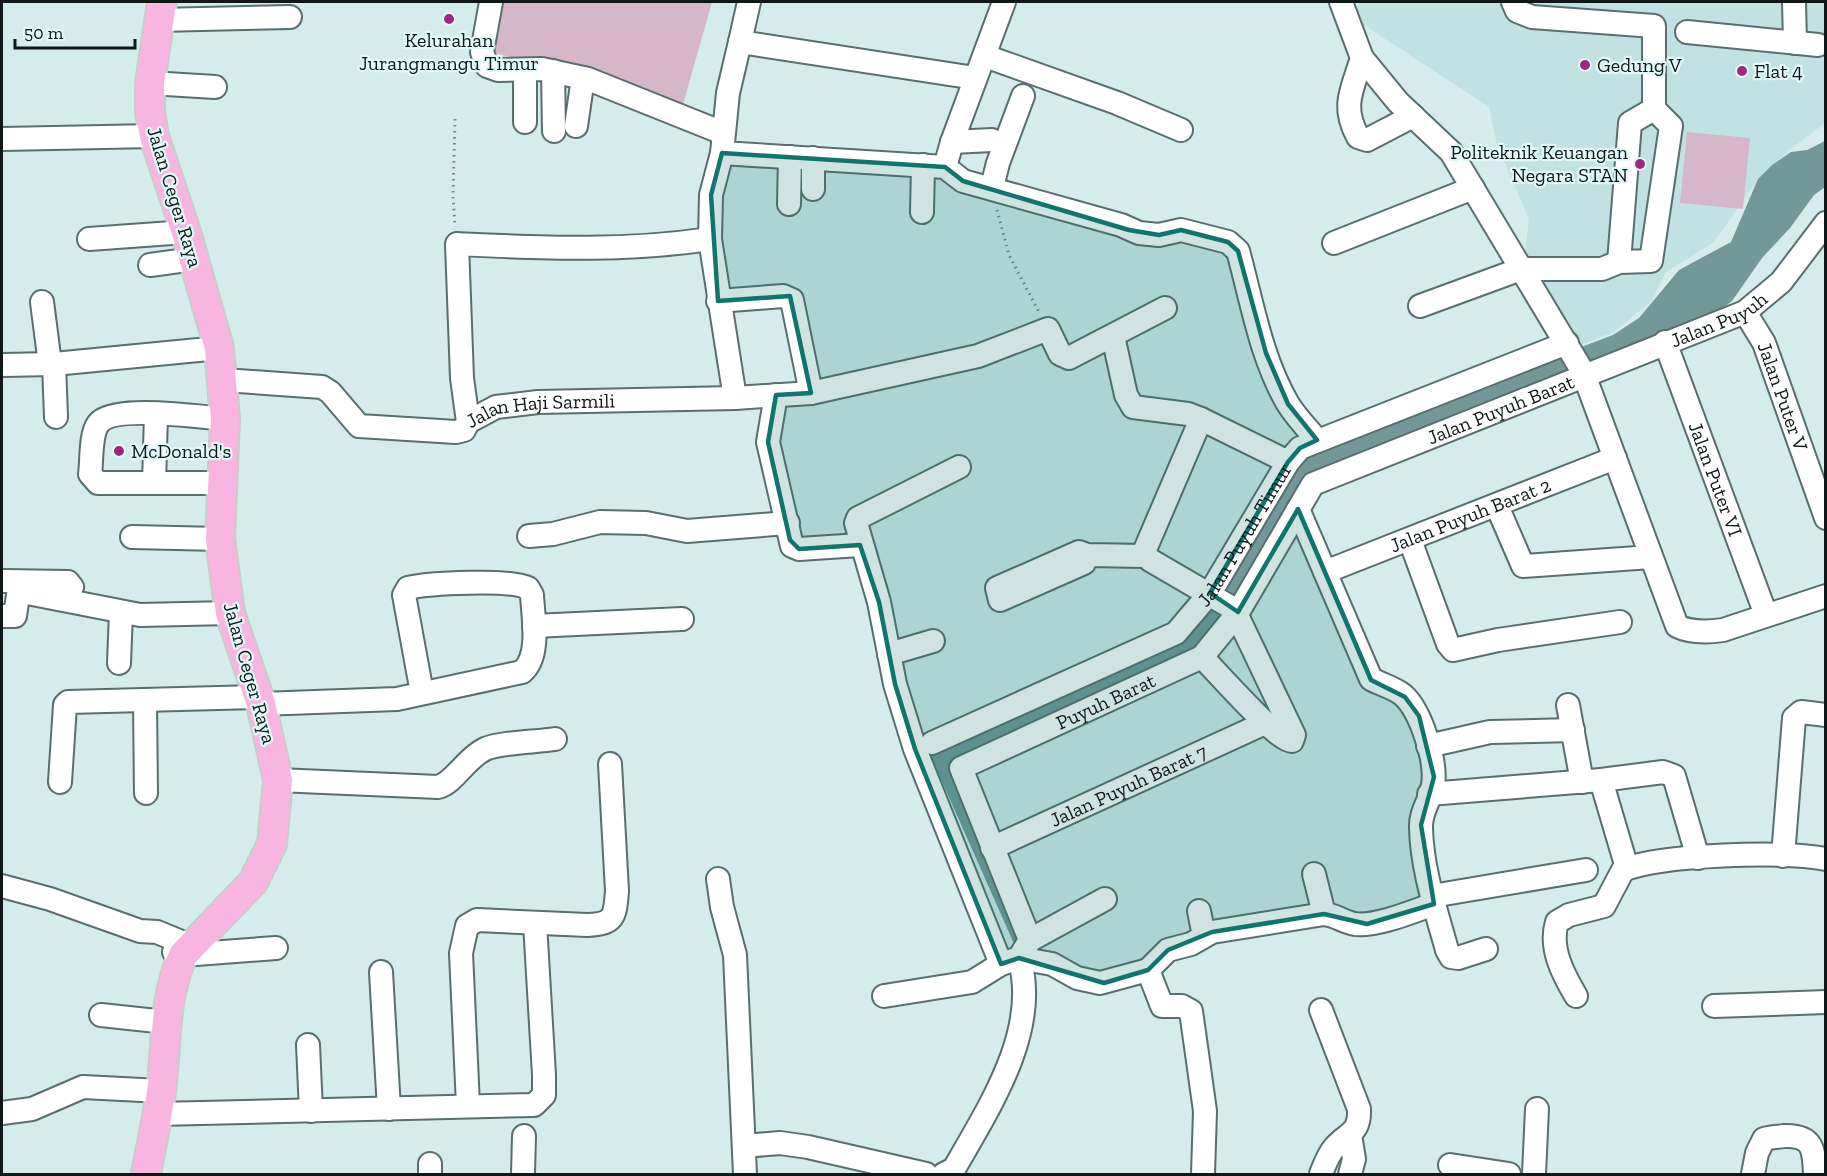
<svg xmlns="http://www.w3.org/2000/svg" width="1827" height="1176" viewBox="0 0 1827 1176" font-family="'Zilla Slab',serif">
  <rect width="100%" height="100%" fill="#d4ecec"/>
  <path fill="#c1e2e3" d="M1359,2H1825V123L1788,151L1751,189L1714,242L1666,272L1651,302L1614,332L1578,346L1525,254L1529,219L1497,145L1489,107L1355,19Z"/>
  <path fill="#d5b7c9" d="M492,2H712L680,115L587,77L483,50Z
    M1687,132L1750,138L1743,209L1680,203Z"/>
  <path fill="#72989a" d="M1825,141V187L1814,195L1790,228L1762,258L1732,301L1715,314L1312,477L1200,650L953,764L1029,941L1015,946L928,750L1180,638L1289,471L1315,448L1613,335L1639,318L1679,270L1731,242L1758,179L1772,165L1791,152L1807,150Z"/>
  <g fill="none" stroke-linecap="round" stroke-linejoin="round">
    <defs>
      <g id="minor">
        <path d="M491,2L482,52L487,66L498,70L542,69L588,79L723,133"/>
        <path d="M1341,2L1362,58L1398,102L1451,152L1583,372L1677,626C1691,633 1709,632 1723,630L1826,596"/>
        <path d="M1513,2L1517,11L1532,17L1654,26V109"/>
        <path d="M1794,2L1795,43"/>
        <path d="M158,20L290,17"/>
        <path d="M1687,32L1818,45"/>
        <path d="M740,42L749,2"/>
        <path d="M985,56L1117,103L1181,130"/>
        <path d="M1362,58C1352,90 1341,106 1358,137L1367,140L1413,116"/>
        <path d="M525,70V122"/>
        <path d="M553,71L554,131"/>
        <path d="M975,78L740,42L728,93L722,153L945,167L963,181L1121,225L1139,233L1159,235L1181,230L1228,242L1238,251C1252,302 1261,358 1288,404C1296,417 1307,428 1317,440"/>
        <path d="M150,83L215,87"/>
        <path d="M576,126L583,78"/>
        <path d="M2,139L154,136"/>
        <path d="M952,142L992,140"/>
        <path d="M722,153L711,195L710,239L735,398"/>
        <path d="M945,167L952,142L1004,2"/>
        <path d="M992,187L998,163L1023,96"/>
        <path d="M813,189V158"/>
        <path d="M789,204L790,157"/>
        <path d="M922,212L923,165"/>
        <path d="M89,239L186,232"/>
        <path d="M1334,243L1473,188"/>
        <path d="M1619,262L1630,123L1654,109"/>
        <path d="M150,265L194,259"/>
        <path d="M718,301L783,296L792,300L811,393"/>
        <path d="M42,302L50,364"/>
        <path d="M1420,306L1521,269H1602L1619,262L1651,261L1671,126L1654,109"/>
        <path id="s1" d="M1745,312L1764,343L1826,518"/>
        <path d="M1113,336L1126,395L1133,407L1188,414L1201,419"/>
        <path id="s2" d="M1665,342L1766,615"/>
        <path d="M54,364L56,417"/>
        <path d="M2,365L54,364L219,348"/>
        <path id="s3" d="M224,380L322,387L330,392L359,426L456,432L464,430L468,422L496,407L538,402L735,398L811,393L978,356L1048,329L1060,354L1069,358L1165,308"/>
        <path d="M776,395L768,442L792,546L799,549L860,545"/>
        <path d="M468,422L462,378L457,244C546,248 622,252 710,239"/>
        <path d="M959,467L858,518L856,523L879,602L895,684L915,749L1001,964"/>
        <path d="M154,483L156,415"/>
        <path d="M223,483H98L90,474C92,461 90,435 98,424C112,404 201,417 225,419"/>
        <path d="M1497,506L1523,566L1651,557"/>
        <path d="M1298,509L1371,679C1382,685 1393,687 1403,695C1421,711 1437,762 1433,785C1431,800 1420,811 1421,828C1422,870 1436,910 1447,950L1451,957L1458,958L1486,949"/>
        <path d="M529,536L553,534L600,522L646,523L687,531L788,523"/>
        <path d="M132,537L220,539"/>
        <path d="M1410,540L1448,644L1453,650L1498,640L1620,622"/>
        <path d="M1087,555L1084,563L1000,600L997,588L1079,552L1087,555L1146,556"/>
        <path id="s4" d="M1325,572L1615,458"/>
        <path d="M2,581L68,582L72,587L65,600"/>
        <path d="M2,616H15L18,595L22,592L140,615L230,613"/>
        <path d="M534,626L682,619"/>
        <path d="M889,654L933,641"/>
        <path d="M1202,657C1216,671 1277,741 1292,741L1294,735L1234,609L1150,560L1144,552L1201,419L1288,462"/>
        <path d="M119,663L121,612"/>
        <path d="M145,701L146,793"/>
        <path d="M261,704L397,699L522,672C541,656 533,617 532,595L528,588C510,579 429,583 408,588L404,595L422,693"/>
        <path d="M1568,705L1582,782"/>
        <path id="s5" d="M932,743L1176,633L1210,593L1288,462L1300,448L1567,343"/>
        <path d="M1428,746L1490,732L1573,730"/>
        <path d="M278,780L438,787C454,783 465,759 485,749C501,742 537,742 555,739"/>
        <path d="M1601,780L1627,868"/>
        <path d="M60,782L65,705L68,702L259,697"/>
        <path d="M1429,794L1601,780L1663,772L1674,776L1698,858"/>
        <path id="s6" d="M992,848L1265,723"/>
        <path d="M1783,856L1794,718L1801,712L1826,715"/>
        <path d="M1314,874L1324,914"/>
        <path d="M718,879L722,907L735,955L745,1174"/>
        <path d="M2,886L50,899L140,931L157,932L191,946"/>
        <path d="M1432,896L1586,870"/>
        <path d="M1199,911L1204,936"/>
        <path d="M1030,940L1105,899"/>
        <path d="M174,952L183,955L276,948"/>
        <path d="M1148,970L1168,950L1191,944L1212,932L1324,914C1336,915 1343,922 1355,924C1376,927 1414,911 1434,904"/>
        <path d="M381,972L389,1109"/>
        <path d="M884,996L972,982L1001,964L1019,958L1052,964L1077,978L1100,983L1148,970L1162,1006H1182L1191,1011L1205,1111L1203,1174"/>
        <path d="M1576,996C1563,974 1549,948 1557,922L1569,915L1604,906L1623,870C1663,854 1783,851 1826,859"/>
        <path d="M1714,1006L1826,1002"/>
        <path d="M1321,1010L1359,1109C1360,1134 1348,1132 1334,1148C1328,1155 1324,1166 1321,1174"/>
        <path d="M101,1015L166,1022"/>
        <path d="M308,1045L311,1111"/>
        <path d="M468,1105L461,953L467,926L477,920L587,925C615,924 615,916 617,891L610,764"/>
        <path d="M2,1113L32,1109L83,1087L161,1091"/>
        <path d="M157,1114L534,1105L544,1095V1075L535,923"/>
        <path d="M1350,1135L1354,1159L1350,1174"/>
        <path d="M744,1146L780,1143L808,1147L926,1174"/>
        <path d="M430,1164V1174"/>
        <path d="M1450,1165L1509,1174"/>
        <path d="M523,1174L524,1136"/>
        <path id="s7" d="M944,1174L954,1169C988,1109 1041,1030 1019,958L1030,940L961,768L1202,657L1237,614L1313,484L1745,312L1781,282L1826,223"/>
        <path d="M1534,1174L1537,1109"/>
        <path d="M1753,1174L1757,1153L1764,1139C1771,1137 1777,1137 1784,1136C1813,1135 1814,1149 1815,1174"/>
      </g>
      <path id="major" d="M146,1174C151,1147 157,1120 161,1092C167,1045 163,999 183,955L253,882L272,844L278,780L261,704L230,613L220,539L225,419L219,348L186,232L154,136L150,112V83L162,2"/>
    </defs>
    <use href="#minor" stroke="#596e6e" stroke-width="26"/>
    <use href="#major" stroke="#cacccc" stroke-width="32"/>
    <path stroke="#758585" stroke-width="3" stroke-dasharray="1.5 4.5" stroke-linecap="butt" d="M455,119L453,196L455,227
      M997,210L1009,255L1040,314"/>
    <use href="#minor" stroke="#fff" stroke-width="22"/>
    <use href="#major" stroke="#f8b5e1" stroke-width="28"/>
  </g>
  <path fill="#0f766e" fill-opacity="0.2" stroke="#0f766e" stroke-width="4.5" stroke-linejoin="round" d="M722,153L945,167L963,181L1129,230L1159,235L1181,230L1228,242L1238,251L1266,353L1288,404L1317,440L1300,448L1288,462L1210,593L1238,612L1298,509L1371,680L1405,697L1419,716L1434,777L1421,825L1434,904L1367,924L1324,914L1212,932L1168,950L1148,970L1104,983L1019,958L1001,964L915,749L895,684L879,602L860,545L799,549L790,540L768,442L776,395L811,393L790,296L718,301L711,195Z"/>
  <g fill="#a0277e" stroke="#e1f9fa" stroke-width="2">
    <circle cx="449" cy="19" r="6"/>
    <circle cx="1585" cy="65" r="6"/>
    <circle cx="1742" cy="71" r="6"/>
    <circle cx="1640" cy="164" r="6"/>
    <circle cx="119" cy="451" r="6"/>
  </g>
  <g text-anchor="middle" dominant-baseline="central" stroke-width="4.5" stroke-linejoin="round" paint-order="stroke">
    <g font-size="20" fill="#0f1717" stroke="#e1f9fa" text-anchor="start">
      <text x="449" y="40" text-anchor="middle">Kelurahan<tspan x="449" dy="23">Jurangmangu Timur</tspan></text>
      <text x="1597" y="65">Gedung V</text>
      <text x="1754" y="71">Flat 4</text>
      <text x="1628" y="152" text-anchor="end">Politeknik Keuangan<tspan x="1628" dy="23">Negara STAN</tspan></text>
      <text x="131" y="451">McDonald's</text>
    </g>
    <g font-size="20" fill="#0f1717" stroke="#e1f9fa">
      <text transform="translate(175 197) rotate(73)">Jalan Ceger Raya</text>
      <text stroke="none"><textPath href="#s7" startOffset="1354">Jalan Puyuh</textPath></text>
      <text stroke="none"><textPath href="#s1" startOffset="93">Jalan Puter V</textPath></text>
      <text stroke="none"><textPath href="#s7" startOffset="1118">Jalan Puyuh Barat</textPath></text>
      <text stroke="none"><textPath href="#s3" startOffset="342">Jalan Haji Sarmili</textPath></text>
      <text stroke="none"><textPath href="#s2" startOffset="146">Jalan Puter VI</textPath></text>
      <text stroke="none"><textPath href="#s4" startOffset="156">Jalan Puyuh Barat 2</textPath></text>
      <text stroke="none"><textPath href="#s5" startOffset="388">Jalan Puyuh Timur</textPath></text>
      <text transform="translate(250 673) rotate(74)">Jalan Ceger Raya</text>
      <text stroke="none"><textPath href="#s7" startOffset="604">Puyuh Barat</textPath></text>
      <text stroke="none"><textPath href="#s6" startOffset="150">Jalan Puyuh Barat 7</textPath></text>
    </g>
  </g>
  <rect width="1827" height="1176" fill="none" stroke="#0f1717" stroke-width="6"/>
  <path d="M15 39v9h120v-9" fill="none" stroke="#0f1717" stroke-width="3"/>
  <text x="24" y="39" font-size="18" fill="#0f1717" stroke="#e1f9fa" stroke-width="4.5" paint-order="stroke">50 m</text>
</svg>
